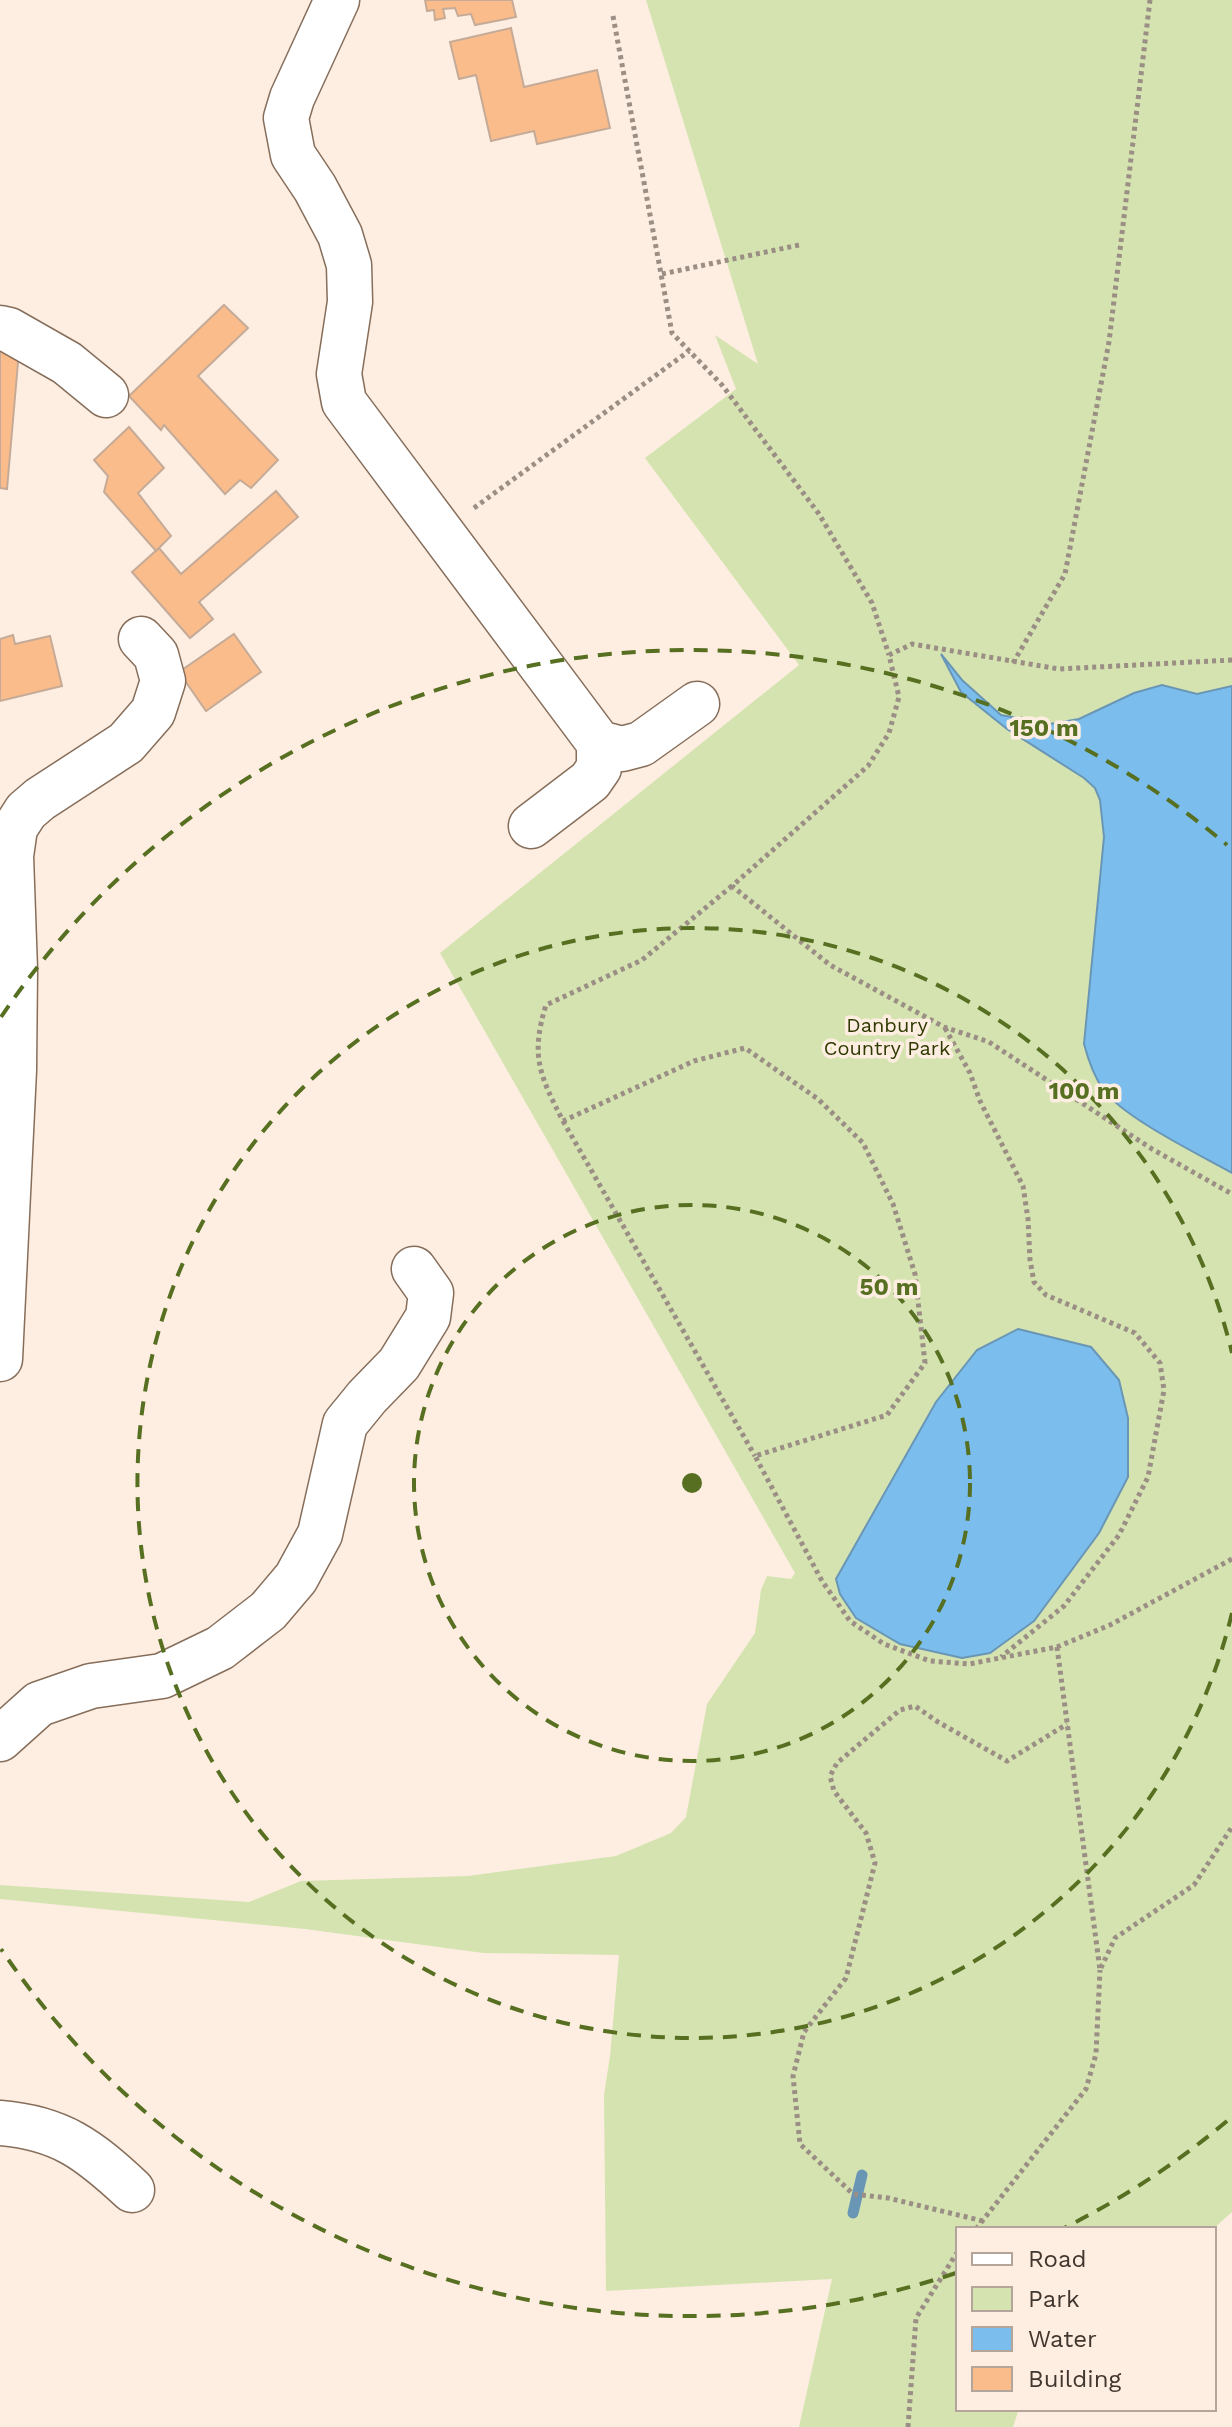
<svg xmlns="http://www.w3.org/2000/svg" width="1232" height="2427" viewBox="0 0 1232 2427" font-family="'Work Sans',sans-serif">
  <rect width="100%" height="100%" fill="#feeee1"/>
  <path fill="#d5e3b1" d="M646,0H1232V2212L1213,2229H958V2409H1019L1013,2427H799L832,2279L606,2291L604,2095L610,2056L619,1955L483,1953L305,1929L0,1899V1885L249,1902L301,1881L468,1876L616,1856L671,1833L686,1817L707,1704L755,1633L761,1590L767,1576L791,1579L795,1573L440,953L799,665L645,458L736,389L715,335L758,364Z"/>
  <path fill="#7bbeee" stroke="#6a96b5" stroke-width="2" d="M941,654L962,680L1001,715L1050,724L1079,719L1134,693L1162,685L1197,694L1232,686V1173C1200,1155 1122,1117 1103,1089C1093,1075 1088,1059 1084,1044L1104,837L1100,800L1095,788L1084,778L1007,729L961,692Z
    M1018,1329L1091,1347L1119,1380L1128,1418V1477L1099,1533L1034,1621L990,1653L962,1658L900,1644L856,1618L840,1594L836,1579L936,1402L977,1350Z"/>
  <g fill="none" stroke-linecap="round" stroke-linejoin="round">
    <path stroke="#6a96b5" stroke-width="11" d="M853,2213L862,2175"/>
  </g>
  <path fill="#fbbc8b" stroke="#c5ab97" stroke-width="2" d="M425,0H512L516,17L475,25L471,14L458,16L455,8L443,9L445,18L435,20L434,10L427,11Z
    M511,28L524,87L597,70L610,128L537,144L534,131L491,141L476,75L459,79L450,42Z
    M224,305L248,328L198,376L278,460L251,488L240,480L225,494L164,425L161,430L129,396Z
    M0,350L19,351L7,489L0,488Z
    M129,427L164,468L138,493L171,536L156,551L104,492L108,476L94,460Z
    M276,491L298,517L199,602L213,619L190,638L132,572L159,548L181,574Z
    M234,634L261,672L206,711L179,672Z
    M13,635L15,644L50,636L62,686L0,701V639Z"/>
  <g fill="none" stroke-linecap="round" stroke-linejoin="round">
    <defs>
      <path id="minor" d="M337,0L292,98L286,118L293,155L315,188L340,235L349,265L350,302L339,374L344,402L599,743L622,749L641,744L697,704
        M0,328L9,330L67,363L106,395
        M531,826L590,781L599,768V743
        M0,1359L14,1070L15,970L11,856L15,828L26,811L40,799L126,743L153,712L163,681L156,655L141,639
        M0,1739L39,1704L91,1686L162,1676L220,1648L268,1611L296,1578L320,1534L345,1424L367,1397L399,1364L428,1317L431,1293L414,1269
        M0,2123C61,2128 89,2150 132,2190"/>
    </defs>
    <use href="#minor" stroke="#866e5b" stroke-width="47"/>
    <path stroke="#9b8e84" stroke-width="5" stroke-dasharray="4 4" stroke-linecap="butt" d="M613,16L672,333L722,385L819,514L872,603L889,655
      M662,274L799,245
      M474,508L689,351
      M1232,660L1059,669L912,644L889,655L899,697L889,733L868,766L732,886L830,965L944,1027L989,1042L1152,1149L1232,1194
      M1013,663L1065,574L1109,342L1150,0
      M732,886L642,960L546,1005C530,1056 540,1076 563,1121L694,1061L745,1048L818,1099L863,1143L893,1204L915,1274L925,1363L887,1415L755,1456L822,1581L850,1621L884,1644L930,1661L969,1664L1057,1647L1110,1625L1232,1559
      M945,1028L970,1073L980,1101L1023,1186L1028,1219L1030,1260L1034,1282L1046,1295L1135,1333L1160,1363L1164,1390L1148,1477L1119,1535L1064,1606L1001,1657
      M563,1121L755,1456
      M1057,1647L1100,1970L1115,1938L1194,1885L1232,1827
      M983,2221L888,2198L853,2194L800,2144L793,2076L804,2032L846,1978L875,1863L866,1833L834,1791L830,1776L837,1763L900,1710L915,1706L938,1722L1007,1761L1067,1724
      M976,2229L1086,2089L1096,2054L1100,1970
      M908,2427L916,2318L958,2251"/>
    <use href="#minor" stroke="#fff" stroke-width="44"/>
  </g>
  <g fill="none" stroke="#576f21" stroke-width="4" stroke-dasharray="14 10">
    <circle cx="692" cy="1483" r="278"/>
    <path d="M1232 1613A555 555 0 1 1 1232 1353"/>
    <path d="M1227 2121A833 833 0 0 1 1064 2228M956 2273A833 833 0 0 1 1 1949M1 1017A833 833 0 0 1 1227 845"/>
  </g>
  <g text-anchor="middle" dominant-baseline="central" stroke-width="7" stroke-linejoin="round" paint-order="stroke">
    <g font-size="20" fill="#2f3a02" stroke="#feeee1">
      <text x="887" y="1025">Danbury<tspan x="887" dy="23">Country Park</tspan></text>
    </g>
  </g>
  <circle cx="692" cy="1483" r="12" fill="#576f21" stroke="#feeee1" stroke-width="4"/>
  <g font-size="24" text-anchor="middle" font-weight="bold" fill="#576f21" stroke="#feeee1" stroke-width="7" stroke-linejoin="round" paint-order="stroke">
    <text x="1044" y="736">150 m</text>
    <text x="1084" y="1099">100 m</text>
    <text x="889" y="1295">50 m</text>
  </g>
  <rect x="956" y="2227" width="260" height="184" fill="#feeee1" stroke="#b3a59a" stroke-width="2"/>
  <rect x="972" y="2253" width="40" height="12" fill="#ffffff" stroke="#b3a59a" stroke-width="2"/>
  <text x="1028" y="2267" font-size="24" fill="#42372f">Road</text>
  <rect x="972" y="2287" width="40" height="24" fill="#d5e3b1" stroke="#b3a59a" stroke-width="2"/>
  <text x="1028" y="2307" font-size="24" fill="#42372f">Park</text>
  <rect x="972" y="2327" width="40" height="24" fill="#7bbeee" stroke="#b3a59a" stroke-width="2"/>
  <text x="1028" y="2347" font-size="24" fill="#42372f">Water</text>
  <rect x="972" y="2367" width="40" height="24" fill="#fbbc8b" stroke="#b3a59a" stroke-width="2"/>
  <text x="1028" y="2387" font-size="24" fill="#42372f">Building</text>
</svg>
